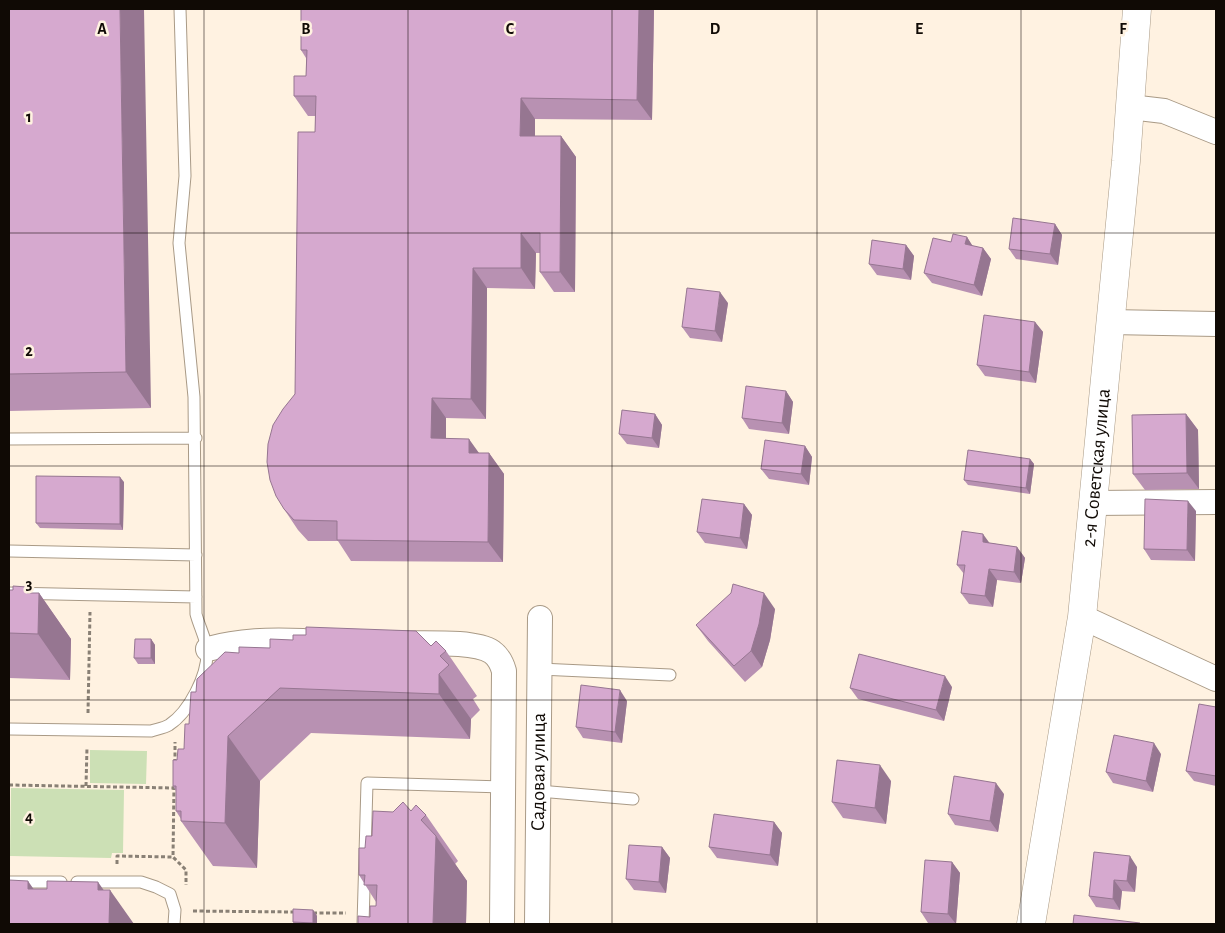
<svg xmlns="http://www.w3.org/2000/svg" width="1225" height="933" viewBox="0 0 1225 933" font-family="'Alegreya Sans',sans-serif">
  <rect width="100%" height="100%" fill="#fff2e1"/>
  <path fill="#cce0b5" d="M90,750L147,751L146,784L90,783Z
    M11,788L124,790L123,853H112L111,858L10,856Z"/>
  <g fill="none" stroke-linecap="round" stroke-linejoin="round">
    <defs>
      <path id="lane" d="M9,439L196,438
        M9,551L196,555
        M9,593L196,597
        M540,669L670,675
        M9,729L151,731C157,729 164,728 169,725C189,712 208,675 207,651C207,641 199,626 196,614L194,397L179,243L185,176L180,9
        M539,791L633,799
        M9,882H61
        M77,882H141L156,887L170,894L175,910L174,924
        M363,924L367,783L503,787"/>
      <g id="street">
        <path d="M1130,107L1164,111L1216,132"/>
        <path d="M1110,322L1216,324"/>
        <path d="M1092,503L1216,502"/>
        <path d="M1082,617L1216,679"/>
        <path d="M396,643C420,644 474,640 492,652C499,657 502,664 504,671L502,924"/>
        <path d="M208,649C241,640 269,640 303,641"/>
        <path id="s1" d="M537,924L540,618"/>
      </g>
      <g id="secondary">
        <path id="s2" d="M1031,924L1082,617L1126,161L1137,9"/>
      </g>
    </defs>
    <use href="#lane" stroke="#a99a86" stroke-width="13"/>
    <use href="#street" stroke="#a99a86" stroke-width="26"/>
    <use href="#secondary" stroke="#a99a86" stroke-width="29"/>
    <path stroke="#898075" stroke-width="3" stroke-dasharray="4 2.5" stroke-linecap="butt" d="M88,713L90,612
      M175,763V742
      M9,785L174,788
      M86,786L87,747
      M174,786L173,857L186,870V885
      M117,864V856L173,857
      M193,911L296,912
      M313,913H346"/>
    <use href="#lane" stroke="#fff" stroke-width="11"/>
    <use href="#street" stroke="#fff" stroke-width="24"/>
    <use href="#secondary" stroke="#fff" stroke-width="28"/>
  </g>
  <path fill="#b891b2" d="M9,9L151,408L9,411Z
    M654,9L652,120L535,119V136H561L576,157L575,292H554L540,272V253H536L535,289L487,288L486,419L446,418V439L479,453H489L504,474L503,562L351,561L338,541H308L298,530L284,509L295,394L315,132V116H308L294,96L306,76V58L301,50Z
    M1055,224L1062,235L1058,265L1016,259L1009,249Z
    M967,237L972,246L983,248L991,259L982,296L932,283L924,273L951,242Z
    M906,245L914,256L911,280L877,275L869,264Z
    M728,303L722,342L690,338L682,327Z
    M1035,322L1043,332L1036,383L985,376L977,365Z
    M786,391L793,402L789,434L749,429L742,418Z
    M655,414L662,425L659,448L627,444L619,434Z
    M1186,414L1198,430L1199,489L1145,490L1133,474Z
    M805,446L812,457L809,485L769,479L761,469Z
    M1030,459L1034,464L1030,494L968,485L964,480Z
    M124,482L123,530L40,528L36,523Z
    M744,504L752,515L747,549L705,543L697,532Z
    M1196,511L1195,561L1151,560L1144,549Z
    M990,543L1017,547L1025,558L1021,583L997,580L993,607L969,604L961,593L964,574L957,565Z
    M27,587L32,593H39L71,639L70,680L9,678V590H13Z
    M775,609L770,640L762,667L745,682L708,641L696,625Z
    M306,635L431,646L446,651L477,696L473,699L480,710L471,719L470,739L311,733L260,781L257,868L213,866L181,821V819L176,811V791L173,786L177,760L184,749L196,692L239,653L270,648L293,640Z
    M151,639L155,645V664H138L134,658Z
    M952,687L944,721L858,699L850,688Z
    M627,701L622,743L583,738L576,727Z
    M1216,707V786L1194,781L1186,771Z
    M1161,754L1153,792L1113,783L1106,772Z
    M891,781L886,824L843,818L832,802Z
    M1004,794L998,832L955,825L948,814Z
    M411,811L426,815L458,861L455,864L467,881L466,924H358L370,917L376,906V902L359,875L365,848L372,836L393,812Z
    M774,822L782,833L778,866L717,858L709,847Z
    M662,847L670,858L666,893L634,890L626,879Z
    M1094,852L1137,867L1135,892L1122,891L1120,910L1096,907L1089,896Z
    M952,862L960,873L956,924L928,923L921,912Z
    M313,910L317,916V924H294L293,922Z"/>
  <path fill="#967691" d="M120,9H144L151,408L126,372Z
    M639,9H654L652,120L637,100Z
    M521,98L535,119V156L520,136Z
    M561,136L576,157L575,292L560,272Z
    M1055,224L1062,235L1058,265L1050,254Z
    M521,233L536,253L535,289L521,268Z
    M967,237L974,248L965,244Z
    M906,245L914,256L911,280L903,269Z
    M983,248L991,259L982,296L974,285Z
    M473,268L487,288L486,419L471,399Z
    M720,292L728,303L722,342L715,331Z
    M1035,322L1043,332L1036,383L1029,372Z
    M786,391L793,402L789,434L782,423Z
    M432,398L446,418V459L431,438Z
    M655,414L662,425L659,448L652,438Z
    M1186,414L1198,430L1199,489L1187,473Z
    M469,439L484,460L469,453Z
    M805,446L812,457L809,485L801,474Z
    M489,453L504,474L503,562L488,542Z
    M1030,459L1034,464L1030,494L1026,488Z
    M120,477L124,482L123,530L120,524Z
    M1188,501L1196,511L1195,561L1187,550Z
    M744,504L752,515L747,549L740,538Z
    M983,534L991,545L983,542Z
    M1017,547L1025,558L1021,583L1014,572Z
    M989,569L997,580L993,607L985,596Z
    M27,587L39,604V593L71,639L70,680L38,634L27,593Z
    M764,593L775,609L770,640L762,667L751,651Z
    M151,639L155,645V664L151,658Z
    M439,674L471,719L470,739L439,694Z
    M945,676L952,687L944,721L936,710Z
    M620,690L627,701L622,743L615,732Z
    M228,736L260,781L257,868L225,823Z
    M1154,743L1161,754L1153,792L1146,781Z
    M880,765L891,781L886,824L875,808Z
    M996,783L1004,794L998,832L990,821Z
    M774,822L782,833L778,866L770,855Z
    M436,836L467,881L466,924H433Z
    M662,847L670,858L666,893L659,882Z
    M1130,856L1137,867L1135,892L1127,881Z
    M952,862L960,873L956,924L948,914Z
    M1114,880L1122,891L1120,910L1113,899Z
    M28,881L58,924L28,889Z
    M98,882L110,899V890L134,924H109L98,890Z
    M313,910L317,916V924H314L313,923Z"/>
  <path fill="#d6a9cf" stroke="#967691" d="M9,9H120L126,372L9,374Z
    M301,9H639L637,100L521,98L520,136H561L560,272H540V233H521V268H473L471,399L432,398L431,438L469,439V453H489L488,542L337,540V521L294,520L284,509L276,496L270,480L267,462L268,444L273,425L283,409L295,394L298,132H315L316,96H294V76H306L307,50H301Z
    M1013,218L1055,224L1050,254L1009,249Z
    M953,234L967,237L965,244L983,248L974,285L924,273L933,238L951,242Z
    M872,240L906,245L903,269L869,264Z
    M687,288L720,292L715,331L682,327Z
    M984,315L1035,322L1029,372L977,365Z
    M746,386L786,391L782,423L742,418Z
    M622,410L655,414L652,438L619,434Z
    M1186,414L1187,473L1133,474L1132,415Z
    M765,440L805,446L801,474L761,469Z
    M968,450L1030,459L1026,488L964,480Z
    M36,476L120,477V524L36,523Z
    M702,499L744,504L740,538L697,532Z
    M1145,499L1188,501L1187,550L1144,549Z
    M962,531L983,534V542L1017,547L1014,572L989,569L985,596L961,593L965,565H957Z
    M733,584L764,593L759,624L751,651L734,666L696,625L731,593Z
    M13,586L27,587V593H39L38,634L9,633V590H13Z
    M306,627L416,631L431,646L436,641L446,651L440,656L449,665L439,674V694L280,688L228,736L225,823L181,821V811H176V786H173V760H177L178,749H184L185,724H189L191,692H196L197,679L225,652L239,653V647L270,648V639L293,640V635H306Z
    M135,639H151V658H134Z
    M859,654L945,676L936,710L850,688Z
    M581,685L620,690L615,732L576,727Z
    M1199,704L1216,707V776L1186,771Z
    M1114,735L1154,743L1146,781L1106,772Z
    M837,760L880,765L875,808L832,802Z
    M954,776L996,783L990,821L948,814Z
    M403,802L411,811L416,805L426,815L421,820L436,836L433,924H358V916L370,917V906H376L377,885H364L365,875H359V848H365L366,836H372L373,811L393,812Z
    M714,814L774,822L770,855L709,847Z
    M629,845L662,847L659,882L626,879Z
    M1094,852L1130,856L1127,881L1114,880L1113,899L1089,896Z
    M925,860L952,862L948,914L921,912Z
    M9,880L28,881V889H47V881L98,882V890H110L109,924H9Z
    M293,909L313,910V923L293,922Z
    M1074,915L1140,923V924H1073Z"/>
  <path fill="none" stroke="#100a05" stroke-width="1" stroke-opacity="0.55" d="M204,9V924M408,9V924M612,9V924M817,9V924M1021,9V924M9,233H1216M9,466H1216M9,700H1216"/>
  <g text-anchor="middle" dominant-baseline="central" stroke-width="5" stroke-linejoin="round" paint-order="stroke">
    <g font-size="20" fill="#100a05" stroke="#fff2e1">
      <text stroke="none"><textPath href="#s2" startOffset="461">2-я Советская улица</textPath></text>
      <text stroke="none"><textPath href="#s1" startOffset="152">Садовая улица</textPath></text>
    </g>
  </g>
  <g font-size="16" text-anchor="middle" font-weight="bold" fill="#100a05" stroke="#fff2e1" stroke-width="5" stroke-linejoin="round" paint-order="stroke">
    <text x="102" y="34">A</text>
    <text x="306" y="34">B</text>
    <text x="510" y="34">C</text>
    <text x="715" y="34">D</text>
    <text x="919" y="34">E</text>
    <text x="1123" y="34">F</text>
    <text x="29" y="122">1</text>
    <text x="29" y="356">2</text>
    <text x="29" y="589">3</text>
    <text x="29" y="822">4</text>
  </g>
  <rect width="1225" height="933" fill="none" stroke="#100a05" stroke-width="20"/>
</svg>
